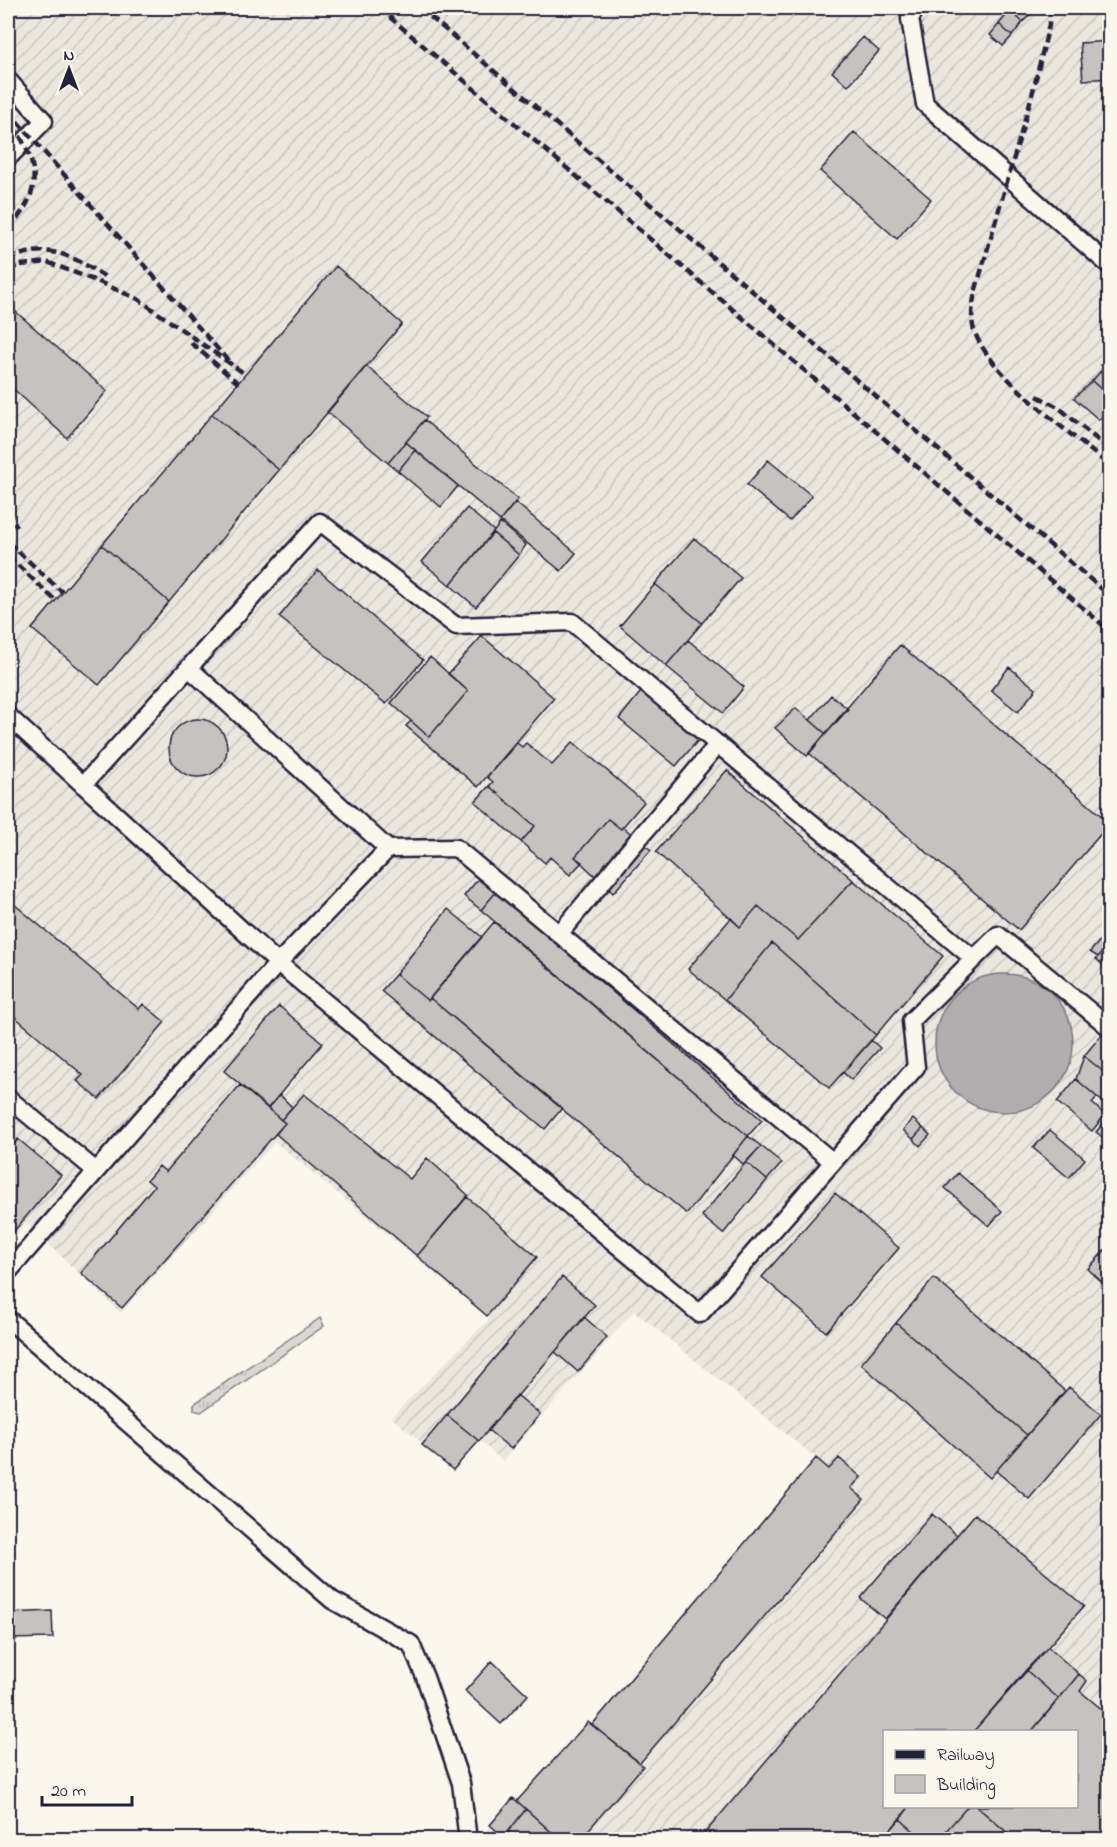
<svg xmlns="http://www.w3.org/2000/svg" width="1117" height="1847" viewBox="0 0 1117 1847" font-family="'Indie Flower',sans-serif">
  <defs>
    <pattern id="industrial-furrows" width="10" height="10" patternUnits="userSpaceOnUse" patternTransform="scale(1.5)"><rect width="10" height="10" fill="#ebe7df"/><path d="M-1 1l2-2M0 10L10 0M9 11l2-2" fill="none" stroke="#c9c6c0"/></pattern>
    <pattern id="grass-tufts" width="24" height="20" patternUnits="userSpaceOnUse" patternTransform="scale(1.5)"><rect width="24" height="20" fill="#dbd8d3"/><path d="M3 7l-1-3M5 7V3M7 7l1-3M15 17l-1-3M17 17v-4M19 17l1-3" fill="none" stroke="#bcb9b6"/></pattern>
  </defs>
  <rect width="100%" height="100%" fill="#fbf7ec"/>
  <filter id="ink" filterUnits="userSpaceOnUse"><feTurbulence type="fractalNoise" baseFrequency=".0167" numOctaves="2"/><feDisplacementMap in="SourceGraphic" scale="12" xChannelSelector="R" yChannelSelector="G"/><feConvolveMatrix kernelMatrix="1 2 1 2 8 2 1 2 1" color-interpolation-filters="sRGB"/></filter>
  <g filter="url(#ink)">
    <path fill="url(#industrial-furrows)" fill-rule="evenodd" d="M8,8H1109V1839H480L513,1798L517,1801L588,1722L592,1724L816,1458L634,1311L503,1461L478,1439L453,1468L391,1417L490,1318L275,1142L121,1313L26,1223L8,1245ZM884,1732H1076V1806H884Z"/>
    <path fill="url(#grass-tufts)" stroke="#7e7d87" stroke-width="1.5" d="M320,1318L324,1326L201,1412L194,1410V1404Z"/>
    <path fill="#b1aeb0" stroke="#787681" stroke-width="1.5" d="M935 1043a69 69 0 1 1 138 0a69 69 0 1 1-138 0Z"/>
    <path fill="#c6c2c0" stroke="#22223b" stroke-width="1.5" d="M1013,8H1029L1033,11L1023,22L1010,11Z
      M1010,11L1023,22L1012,36L999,24Z
      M999,24L1012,36L1003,46L990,35Z
      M863,37L879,51L848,86L832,72Z
      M1110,41V78L1083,80L1080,43Z
      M854,132L931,199L897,239L820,171Z
      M336,266L402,324L279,470L212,414Z
      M8,305L107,391L67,438L8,384Z
      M1110,355V379L1100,372L1105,368L1101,365Z
      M366,366L427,417L388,463L327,412Z
      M1100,372L1110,379V397L1092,381Z
      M1092,381L1110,397V407L1099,420L1074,398Z
      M212,414L279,470L169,602L102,545Z
      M424,420L518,499L500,521L406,442Z
      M406,442L415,450L398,471L388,463Z
      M415,450L458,486L441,507L398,471Z
      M768,460L812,496L790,521L747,485Z
      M515,502L576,553L561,571L500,521Z
      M467,508L494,531L450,585L422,562Z
      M500,523L526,545L519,555L493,533Z
      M493,533L519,555L476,607L450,585Z
      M694,538L741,578L702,623L655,584Z
      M102,545L169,602L99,685L32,629Z
      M318,570L423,660L386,704L279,617Z
      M655,584L702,623L666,666L620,626Z
      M482,636L554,698L478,787L406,726L411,721L429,737L468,691L448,674Z
      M688,640L744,687L723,713L666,666Z
      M900,645L1110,823L1019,930L809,753Z
      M430,657L468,691L429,737L391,703Z
      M1009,667L1036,689L1018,712L991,690Z
      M644,688L699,739L676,766L619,719Z
      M831,695L848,709L826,734L810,720Z
      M796,708L826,734L807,756L775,728Z
      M169 748a29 29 0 1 1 58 0a29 29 0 1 1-58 0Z
      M573,742L644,802L621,829L608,819L575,857L582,862L570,875L550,857L545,863L521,842L535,826L489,786L493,782L487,777L517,743L522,747L526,743L552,765Z
      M727,770L853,880L798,940L758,906L740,927L656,852Z
      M489,786L535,826L521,842L475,802Z
      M608,819L621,829L623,827L651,850L613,893L575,857Z
      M479,878L496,892L481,910L464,896Z
      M853,880L943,956L876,1035L772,943L725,1000L688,969L731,918L740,927L758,906L798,940Z
      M496,892L762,1120L748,1136L481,910Z
      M8,899L139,1009L143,1004L165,1022L99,1099L77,1081L83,1075L8,1011Z
      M448,909L482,937L428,1001L396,974Z
      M494,922L748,1136L687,1214L430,998Z
      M1108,931L1110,944L1098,957L1090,952Z
      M772,943L876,1035L829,1088L725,1000Z
      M1110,944V971L1096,959Z
      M396,974L428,1001L430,998L562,1108L545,1129L381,991Z
      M279,1006L323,1043L268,1108L224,1071Z
      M1102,1034L1110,1040V1077L1084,1056Z
      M871,1040L880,1048L851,1080L843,1072Z
      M1084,1056L1110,1077V1108L1076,1079Z
      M1076,1079L1097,1097L1092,1103L1105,1115L1092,1131L1057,1102Z
      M240,1085L285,1123L122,1308L81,1273L154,1186L147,1180L159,1166L166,1172Z
      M304,1094L410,1179L427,1158L468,1195L417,1256L276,1134L285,1123L281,1120Z
      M280,1095L292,1107L281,1120L268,1108Z
      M1110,1116V1143L1096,1132Z
      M913,1119L923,1128L913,1139L903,1130Z
      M923,1128L930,1135L920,1146L913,1139Z
      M1050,1130L1085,1159L1069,1178L1033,1148Z
      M748,1136L761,1146L744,1165L733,1155Z
      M18,1139L61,1175L9,1237L8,1152Z
      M761,1146L782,1163L767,1180L746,1162Z
      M746,1162L767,1180L723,1234L702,1216Z
      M958,1173L1002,1211L989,1226L945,1188Z
      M835,1193L899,1248L826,1332L762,1277Z
      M467,1197L537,1257L487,1316L417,1256Z
      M1106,1249L1110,1251V1278L1104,1284L1088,1269Z
      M562,1277L595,1305L479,1441L447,1415Z
      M934,1278L1065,1391L1027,1435L896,1323Z
      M584,1317L607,1337L578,1372L555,1352Z
      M896,1323L1027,1435L990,1478L861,1364Z
      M1069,1387L1101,1414L1029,1499L996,1471Z
      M517,1395L540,1414L511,1449L488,1430Z
      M447,1415L479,1441L453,1470L422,1445Z
      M816,1458L829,1469L839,1458L861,1477L851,1488L864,1499L640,1763L592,1725Z
      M932,1514L957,1535L885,1619L860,1598Z
      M975,1514L1084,1606L973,1732H884V1806H910L882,1840H699Z
      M52,1611L53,1638L8,1639V1613Z
      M1048,1647L1079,1674L1059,1699L1026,1670Z
      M492,1661L528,1695L501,1724L465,1691Z
      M1026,1670L1059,1699L1031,1732H973Z
      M1079,1674L1087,1681L1080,1691L1110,1716V1840H1016L976,1806H1076V1732H1031Z
      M588,1722L643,1766L580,1840H560L517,1801Z
      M513,1798L526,1809L504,1837L490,1825Z
      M910,1806H968L938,1840H924L900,1819Z
      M968,1806H976L1016,1840H938Z
      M526,1809L560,1840H508L504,1837Z
      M900,1819L924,1840H882Z"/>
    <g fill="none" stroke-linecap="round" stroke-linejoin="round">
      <defs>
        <path id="lane" d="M916,8L910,19L925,104L1110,266
          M8,80L44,121L8,158
          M190,669L388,849L456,848L833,1162
          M8,716L278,963L8,1272
          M83,785L320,522L456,626L572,622L974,959
          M388,849L278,963L700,1314L916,1067L911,1021L998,935L1110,1028
          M559,934L718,744
          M8,1098L96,1171
          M8,1319L332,1600L411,1644L425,1677L461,1783L468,1840"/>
      </defs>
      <use href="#lane" stroke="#22223b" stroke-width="21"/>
      <use href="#lane" stroke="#fbf7ec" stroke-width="16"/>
      <path stroke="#22223b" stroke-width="4.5" stroke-dasharray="9 4.5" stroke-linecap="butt" d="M379,8L1110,631
        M420,8L1110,596
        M1050,8L1049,25L1032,95L976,289C973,301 970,317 974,330C988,374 1073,435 1110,466
        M8,111L232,365
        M8,229C40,195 41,171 17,131
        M8,259C49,242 71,255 107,278
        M8,269L21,265L47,262L99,282L138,299L245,374
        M191,343L238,383
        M1037,396L1058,407L1110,450
        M8,510L17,527
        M8,542L62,592
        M8,556L55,600"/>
    </g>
  </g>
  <rect width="1117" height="1847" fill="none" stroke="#fbf7ec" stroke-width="30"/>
  <rect x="15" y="15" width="1087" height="1817" fill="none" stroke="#22223b" stroke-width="2" filter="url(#ink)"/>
  <rect x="883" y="1730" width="195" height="78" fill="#fbf7ec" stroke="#a4a2a5" stroke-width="1.5"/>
  <rect x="895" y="1750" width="30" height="9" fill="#22223b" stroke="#a4a2a5" stroke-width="1.5"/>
  <text x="937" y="1760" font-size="18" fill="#22223b">Railway</text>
  <rect x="895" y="1775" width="30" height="18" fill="#c6c2c0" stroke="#a4a2a5" stroke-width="1.5"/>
  <text x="937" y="1790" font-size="18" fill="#22223b">Building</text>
  <g transform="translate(69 69)" stroke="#fbf7ec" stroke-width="4.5" paint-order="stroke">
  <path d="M0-4.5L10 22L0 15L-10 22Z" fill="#22223b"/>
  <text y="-9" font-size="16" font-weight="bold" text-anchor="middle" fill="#22223b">N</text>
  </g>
  <path d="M42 1796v9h90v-9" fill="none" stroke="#22223b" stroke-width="3"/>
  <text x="51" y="1796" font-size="18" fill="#22223b" stroke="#fbf7ec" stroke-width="4.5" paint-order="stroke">20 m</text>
</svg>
